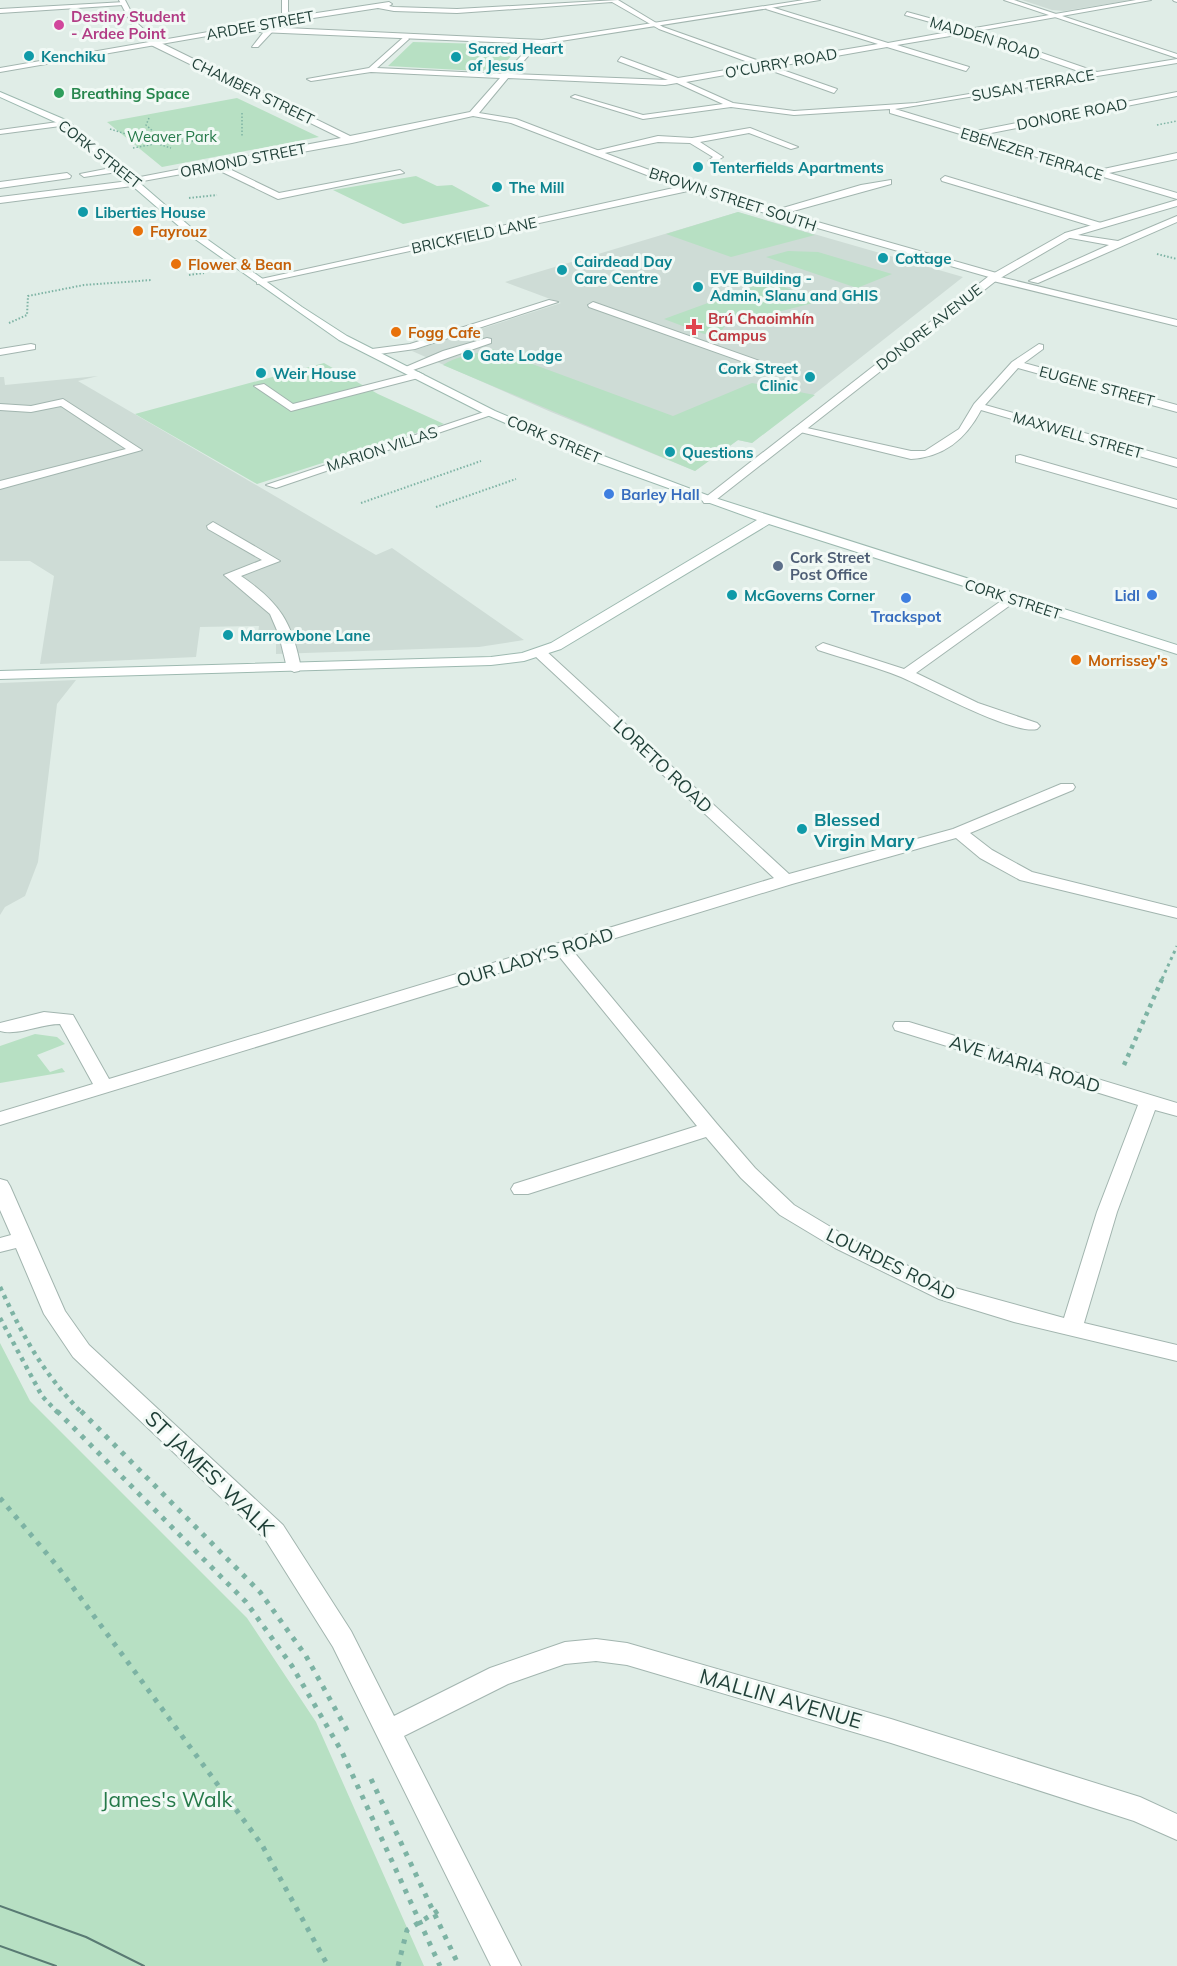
<svg xmlns="http://www.w3.org/2000/svg" width="1177" height="1966" viewBox="0 0 1177 1966" font-family="Mulish,sans-serif">
  <rect width="100%" height="100%" fill="#e0ede7"/>
  <path fill="#cedcd6" d="M1022,0H1131L1064,11L1052,10Z
    M738,212L963,277L752,443L738,440L695,471L551,412L412,351L561,303L505,282Z
    M98,376L78,381L376,555L392,548L524,640L479,647L276,654V642H257L259,626L200,627L196,657L40,664L54,576L30,561H0V377H4L5,385Z
    M76,680L57,704L38,862L25,896L5,907L0,915V683Z"/>
  <path fill="#b7e0c3" d="M413,42L517,45L520,47L496,72L388,66Z
    M237,98L319,137L162,167L107,122Z
    M416,176L437,186L452,185L490,206L403,224L333,190Z
    M738,212L815,235L731,257L666,234Z
    M788,251L818,252L892,274L857,288L766,257Z
    M768,281L821,301L754,318L730,319L722,330L704,334L664,319Z
    M492,349L673,416L752,383L815,395L752,443L738,440L695,471L443,365C457,355 475,355 492,349Z
    M324,363L378,394L444,424L257,484L135,414Z
    M35,1034L57,1037L65,1044L37,1055L50,1072L62,1068L65,1072L0,1083V1046Z
    M0,1343L30,1401L247,1618L316,1722L424,1966H0Z"/>
  <g fill="none" stroke-linecap="round" stroke-linejoin="round">
    <defs>
      <path id="service" d="M266,29L273,31L258,47H252Z
        M750,128L798,147L791,149L749,133L700,142L723,157L712,164L708,161L713,157L690,143L658,142L595,155L591,152L658,136L692,138Z
        M217,163L279,193L400,170L404,173L278,199L214,168Z
        M121,166L124,171L84,177L80,174Z
        M67,173L71,176L70,178L0,188V182Z
        M137,180L141,183L140,185L0,203V197Z
        M549,300L558,302L415,349L372,355L367,352L372,349L410,344Z
        M593,302L774,366L775,368L766,370L589,307L588,305Z
        M487,338L491,339V343L410,371L401,369L443,351Z
        M31,344L35,345V349L0,355V349Z
        M418,372L424,375L422,377L291,411L254,386L264,384L293,404Z
        M63,399L142,450L0,489V481L126,449L61,406L31,412L0,410V404L31,406Z
        M1020,455L1177,500V508L1016,462V456Z
        M213,522L280,561L241,576C280,603 292,622 301,668L299,671L294,672L287,668L279,635L270,614L224,575L262,560L208,529L207,526Z"/>
      <path id="minor" d="M282,0H288V12L297,16L389,2L392,4L389,6L394,7L457,9L618,0L663,27L765,63L878,44L766,9L768,6L888,43L959,30L905,15L907,12L969,29L1136,0H1151L978,31L1097,72L1177,59V63L895,109L971,132L1177,92V96L981,135L1099,170L1177,153V159L1109,173L1177,193V199L890,113V109L794,115L731,107L643,119L571,97L575,95L643,115L723,104L677,83L665,85L508,78L479,113L516,119L691,186L776,210L861,185L891,180V184L786,213L1000,274V277L1177,320V326L989,280V277L688,191L257,284V280L261,279L678,187L511,123L473,116L352,143L132,183L131,181L135,178L341,138L151,45V41H157L350,136L470,112L500,78L371,72L311,81L307,79L369,68L406,35L409,39L377,68L504,74L536,40L539,44L512,74L668,80L618,61L621,57L678,78L756,65L659,29L612,2L457,13L394,11L378,8L281,23L279,20L289,18L282,13ZM968,33L1087,74L916,103L794,111L733,103L686,82L764,68L834,93L837,89L774,67L887,47L966,71L969,67L897,45Z
        M1173,0H1177V2L1174,1Z
        M125,2L123,5L0,13V9Z
        M65,121L68,125L0,134V130Z
        M945,176L1101,223L1103,225L1095,227L942,181L941,179Z
        M1177,216V222L1038,283L1029,281L1109,245L1065,237V233L1118,241Z
        M1039,344L1043,345V349L1024,363L1177,405V412L1018,368L985,405L1177,459V467L981,410C966,439 944,457 911,459L792,430L798,426L911,451H925L959,429L974,404L1012,362Z
        M487,411L497,413L276,488L266,485Z
        M1011,594L1018,598L1016,601L916,673L978,703L1037,723L1040,726L1037,729C1013,735 927,688 901,677C874,666 845,659 818,650L816,647L823,643L904,669Z
        M540,649L545,650L789,874L953,829L1061,784H1073L1075,787L1073,790L970,833L992,850L1032,872L1177,908V918L1020,880L980,858L956,838L792,884L573,951L717,1124L755,1168L794,1205L849,1238L955,1288L1064,1318L1097,1212L1138,1105L895,1030L893,1026L895,1022H909L1177,1103V1116L1155,1110L1117,1212L1084,1323L1177,1345V1361L1014,1322L939,1299L835,1248L780,1215L741,1178L706,1137L528,1194H514L511,1189L514,1184L697,1126L558,955L0,1125V1112L93,1084L60,1024C41,1024 18,1036 0,1031V1023L44,1012L73,1015L109,1079L774,878L535,656L533,653Z
        M0,1179L7,1181L10,1186L65,1311L89,1345L283,1525L351,1631L394,1716L490,1668L565,1642L596,1639L627,1643L891,1719L1140,1797L1177,1814V1840L1134,1821L891,1743L627,1665L596,1661L565,1664L508,1684L404,1736L521,1966H491L333,1647L265,1539L73,1357L44,1314L16,1248L0,1252V1238L11,1235L0,1210Z"/>
      <path id="tertiary" d="M119,0H125L137,23L156,41L243,26L542,40L804,0H820L542,44L236,31L0,72V68L149,42L132,25Z
        M1004,0H1014L1177,54V58Z
        M1177,200V206L1071,237L997,280L712,503H704L702,500L989,276L1065,233Z"/>
      <path id="secondary" d="M0,92L68,121L194,230L302,307L347,336L495,411L593,452L712,497L1177,645V654L769,524L561,649L524,661L491,665L0,679V671L491,657L522,653L551,643L757,520L585,458L487,415L339,340L188,234L62,125L0,97Z"/>
    </defs>
    <use href="#service" stroke="#a2b5af" stroke-width="2"/>
    <use href="#minor" stroke="#a2b5af" stroke-width="2"/>
    <use href="#tertiary" stroke="#a2b5af" stroke-width="2"/>
    <use href="#secondary" stroke="#9db9b0" stroke-width="2"/>
    <path stroke="#7db3a4" stroke-width="1.5" stroke-dasharray="1.5 2" stroke-linecap="butt" d="M242,113V136
      M149,118L146,125L156,134L171,141
      M1157,125L1177,121
      M110,129L171,148
      M133,148L171,141H203"/>
    <path stroke="#7db3a4" stroke-width="2" stroke-dasharray="1.5 2" stroke-linecap="butt" d="M189,198L217,195
      M1157,254L1177,259
      M189,275L204,273
      M9,323L27,315L28,296L84,285L152,280
      M361,503L481,461
      M436,507L516,479"/>
    <path stroke="#7db3a4" stroke-width="3" stroke-dasharray="3 4" stroke-linecap="butt" d="M1162,979L1177,946"/>
    <path stroke="#7db3a4" stroke-width="4.5" stroke-dasharray="4 5" stroke-linecap="butt" d="M1124,1065L1163,977
      M0,1287C24,1338 42,1372 82,1413
      M0,1318L42,1396L58,1413"/>
    <path stroke="#7db3a4" stroke-width="5" stroke-dasharray="4.5 7" stroke-linecap="butt" d="M57,1411L246,1602L292,1666L342,1752L440,1966
      M81,1411L260,1592L306,1656L348,1732
      M0,1498L58,1567L262,1845L328,1966
      M371,1779L459,1966
      M398,1966L407,1930L441,1909"/>
    <use href="#service" fill="#fff" fill-rule="evenodd"/>
    <use href="#minor" fill="#fff" fill-rule="evenodd"/>
    <use href="#tertiary" fill="#fff" fill-rule="evenodd"/>
    <use href="#secondary" fill="#fff" fill-rule="evenodd"/>
    <path stroke="#597a73" stroke-width="2" d="M0,1906L86,1937L144,1966
      M0,1946L56,1966"/>
  </g>
  <circle fill="#d1479c" stroke="#f1f9f5" stroke-width="2" cx="59" cy="25" r="6"/>
  <g fill="#0f9aa8" stroke="#f1f9f5" stroke-width="2">
    <circle cx="29" cy="56" r="6"/>
    <circle cx="456" cy="57" r="6"/>
    <circle cx="698" cy="167" r="6"/>
    <circle cx="497" cy="187" r="6"/>
    <circle cx="83" cy="212" r="6"/>
    <circle cx="883" cy="258" r="6"/>
    <circle cx="562" cy="270" r="6"/>
    <circle cx="698" cy="287" r="6"/>
    <circle cx="468" cy="355" r="6"/>
    <circle cx="261" cy="373" r="6"/>
    <circle cx="810" cy="377" r="6"/>
    <circle cx="670" cy="452" r="6"/>
    <circle cx="732" cy="595" r="6"/>
    <circle cx="228" cy="635" r="6"/>
    <circle cx="802" cy="829" r="6"/>
  </g>
  <circle fill="#2e9e5b" stroke="#f1f9f5" stroke-width="2" cx="59" cy="93" r="6"/>
  <g fill="#e8710a" stroke="#f1f9f5" stroke-width="2">
    <circle cx="138" cy="231" r="6"/>
    <circle cx="176" cy="264" r="6"/>
    <circle cx="396" cy="332" r="6"/>
    <circle cx="1076" cy="660" r="6"/>
  </g>
  <path fill="#e0444e" stroke="#f1f9f5" stroke-width="2" d="M691 318h6v6h6v6h-6v6h-6v-6h-6v-6h6z"/>
  <g fill="#3f7fe0" stroke="#f1f9f5" stroke-width="2">
    <circle cx="609" cy="494" r="6"/>
    <circle cx="1152" cy="595" r="6"/>
    <circle cx="906" cy="598" r="6"/>
  </g>
  <circle fill="#5c6f8a" stroke="#f1f9f5" stroke-width="2" cx="778" cy="566" r="6"/>
  <g text-anchor="middle" dominant-baseline="central" stroke-width="6" stroke-linejoin="round" paint-order="stroke">
    <g font-size="15" font-weight="bold" fill="#b23c85" stroke="#f1f9f5" text-anchor="start">
      <text x="71" y="16">Destiny Student<tspan x="71" dy="17">- Ardee Point</tspan></text>
    </g>
    <g font-size="15" fill="#1f3f37" stroke="#f1f9f5">
      <text transform="translate(260 25) rotate(-10)">ARDEE STREET</text>
      <text transform="translate(985 38) rotate(17)">MADDEN ROAD</text>
      <text transform="translate(781 63) rotate(-10)">O'CURRY ROAD</text>
      <text transform="translate(1033 85) rotate(-10)">SUSAN TERRACE</text>
      <text transform="translate(253 91) rotate(26)">CHAMBER STREET</text>
      <text transform="translate(1072 114) rotate(-11)">DONORE ROAD</text>
      <text transform="translate(100 154) rotate(38)">CORK STREET</text>
      <text transform="translate(1032 154) rotate(17)">EBENEZER TERRACE</text>
      <text transform="translate(243 160) rotate(-11)">ORMOND STREET</text>
      <text transform="translate(733 199) rotate(18)">BROWN STREET SOUTH</text>
      <text transform="translate(474 235) rotate(-12)">BRICKFIELD LANE</text>
      <text transform="translate(929 327) rotate(-38)">DONORE AVENUE</text>
      <text transform="translate(1097 386) rotate(15)">EUGENE STREET</text>
      <text transform="translate(1078 435) rotate(16)">MAXWELL STREET</text>
      <text transform="translate(554 439) rotate(23)">CORK STREET</text>
      <text transform="translate(382 449) rotate(-18)">MARION VILLAS</text>
      <text transform="translate(1013 599) rotate(18)">CORK STREET</text>
    </g>
    <g font-size="15" font-weight="bold" fill="#0d838f" stroke="#f1f9f5" text-anchor="start">
      <text x="468" y="48">Sacred Heart<tspan x="468" dy="17">of Jesus</tspan></text>
      <text x="41" y="56">Kenchiku</text>
      <text x="710" y="167">Tenterfields Apartments</text>
      <text x="509" y="187">The Mill</text>
      <text x="95" y="212">Liberties House</text>
      <text x="895" y="258">Cottage</text>
      <text x="574" y="261">Cairdead Day<tspan x="574" dy="17">Care Centre</tspan></text>
      <text x="710" y="278">EVE Building -<tspan x="710" dy="17">Admin, Slanu and GHIS</tspan></text>
      <text x="480" y="355">Gate Lodge</text>
      <text x="798" y="368" text-anchor="end">Cork Street<tspan x="798" dy="17">Clinic</tspan></text>
      <text x="273" y="373">Weir House</text>
      <text x="682" y="452">Questions</text>
      <text x="744" y="595">McGoverns Corner</text>
      <text x="240" y="635">Marrowbone Lane</text>
    </g>
    <g font-size="15" font-weight="bold" fill="#27864d" stroke="#f1f9f5" text-anchor="start">
      <text x="71" y="93">Breathing Space</text>
    </g>
    <g font-size="15" fill="#257949" stroke="#f1f9f5">
      <text x="172" y="136">Weaver Park</text>
    </g>
    <g font-size="15" font-weight="bold" fill="#c56008" stroke="#f1f9f5" text-anchor="start">
      <text x="150" y="231">Fayrouz</text>
      <text x="188" y="264">Flower &amp; Bean</text>
      <text x="408" y="332">Fogg Cafe</text>
      <text x="1088" y="660">Morrissey's</text>
    </g>
    <g font-size="15" font-weight="bold" fill="#be3a42" stroke="#f1f9f5" text-anchor="start">
      <text x="708" y="318">Brú Chaoimhín<tspan x="708" dy="17">Campus</tspan></text>
    </g>
    <g font-size="15" font-weight="bold" fill="#366cbe" stroke="#f1f9f5" text-anchor="start">
      <text x="621" y="494">Barley Hall</text>
      <text x="1140" y="595" text-anchor="end">Lidl</text>
      <text x="906" y="616" text-anchor="middle">Trackspot</text>
    </g>
    <g font-size="15" font-weight="bold" fill="#4e5e75" stroke="#f1f9f5" text-anchor="start">
      <text x="790" y="557">Cork Street<tspan x="790" dy="17">Post Office</tspan></text>
    </g>
    <g font-size="18" fill="#1f3f37" stroke="#f1f9f5">
      <text transform="translate(663 766) rotate(43)">LORETO ROAD</text>
      <text transform="translate(535 957) rotate(-17)">OUR LADY'S ROAD</text>
      <text transform="translate(1025 1064) rotate(17)">AVE MARIA ROAD</text>
      <text transform="translate(891 1264) rotate(26)">LOURDES ROAD</text>
    </g>
    <g font-size="18" font-weight="bold" fill="#0d838f" stroke="#f1f9f5" text-anchor="start">
      <text x="814" y="819">Blessed<tspan x="814" dy="21">Virgin Mary</tspan></text>
    </g>
    <g font-size="21" fill="#1f3f37" stroke="#f1f9f5">
      <text transform="translate(210 1473) rotate(44)">ST JAMES' WALK</text>
      <text transform="translate(781 1698) rotate(16)">MALLIN AVENUE</text>
    </g>
    <g font-size="21" fill="#257949" stroke="#f1f9f5">
      <text x="167" y="1799">James's Walk</text>
    </g>
  </g>
</svg>
